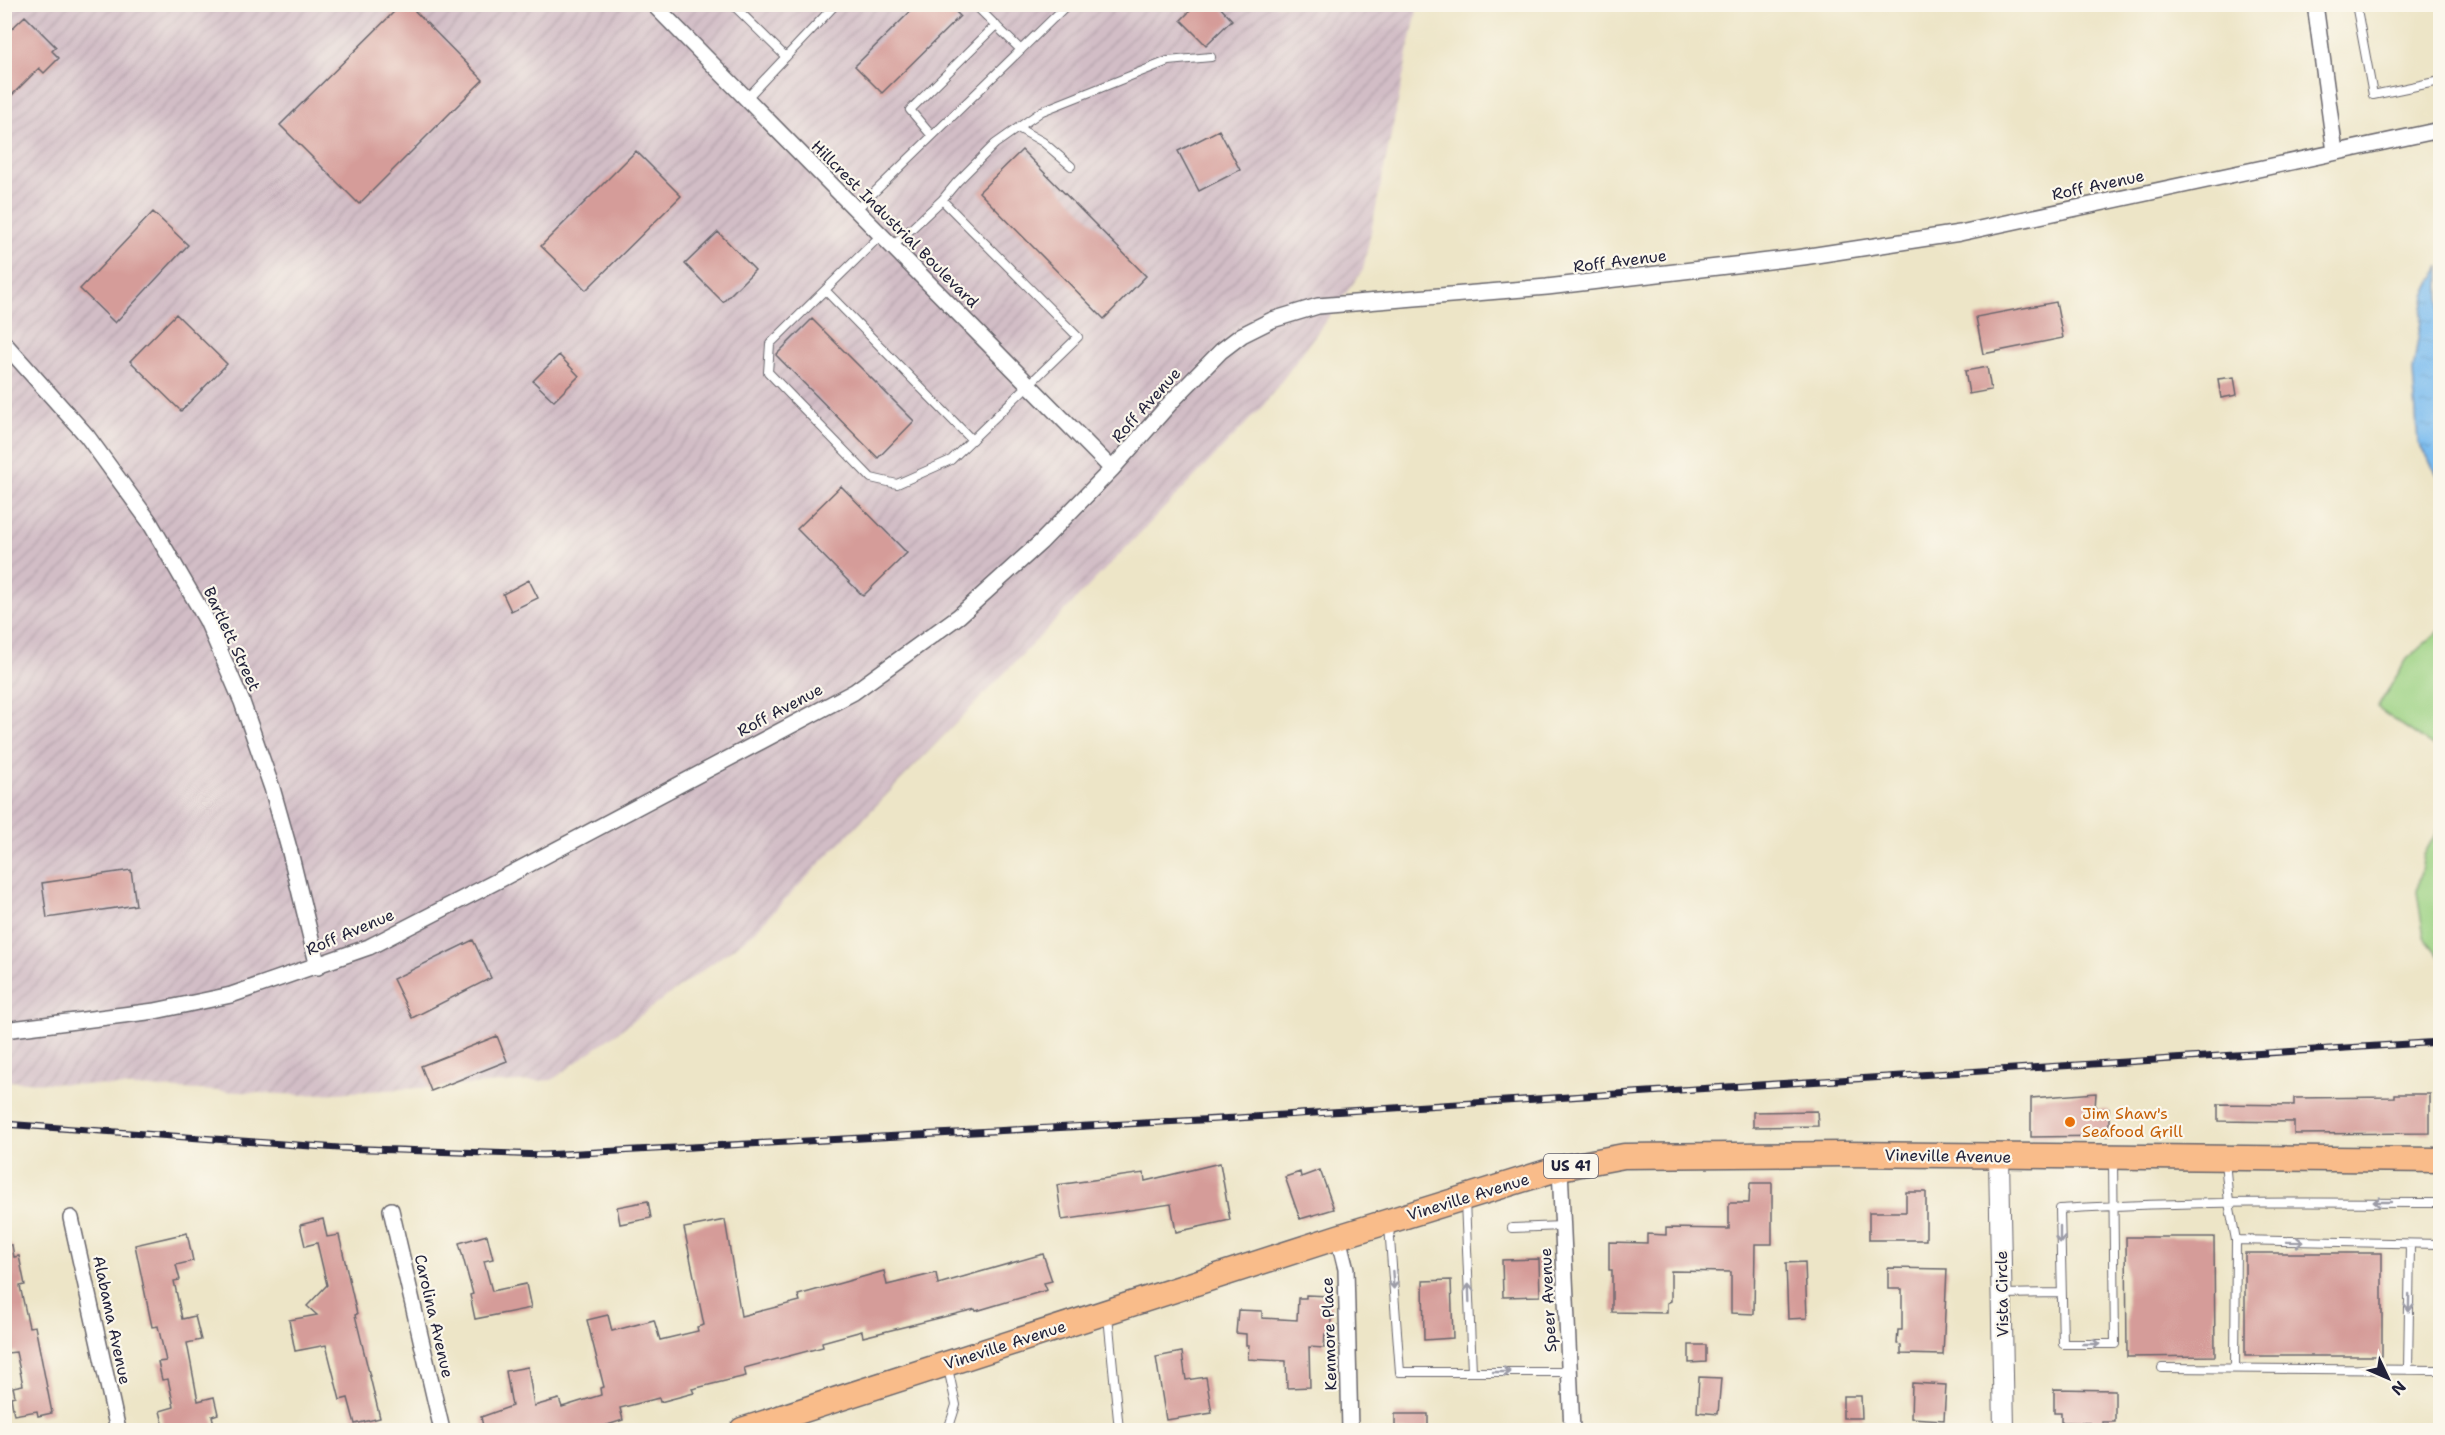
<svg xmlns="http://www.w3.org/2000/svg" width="2445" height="1435" viewBox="0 0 2445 1435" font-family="'Shantell Sans',sans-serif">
  <defs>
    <pattern id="industrial-furrows" width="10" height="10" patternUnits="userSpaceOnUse" patternTransform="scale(1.5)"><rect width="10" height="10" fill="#d2bdc6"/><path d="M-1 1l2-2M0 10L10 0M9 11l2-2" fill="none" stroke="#b4a2ab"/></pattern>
    <pattern id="water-ripples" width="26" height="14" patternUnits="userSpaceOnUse" patternTransform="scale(1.5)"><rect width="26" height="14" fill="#7abcef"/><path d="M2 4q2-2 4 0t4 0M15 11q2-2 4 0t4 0" fill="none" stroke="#69a1ce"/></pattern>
  </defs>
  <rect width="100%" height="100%" fill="#fbf7ec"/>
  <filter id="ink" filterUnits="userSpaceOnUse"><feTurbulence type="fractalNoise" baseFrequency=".0167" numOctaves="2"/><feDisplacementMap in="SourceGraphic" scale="12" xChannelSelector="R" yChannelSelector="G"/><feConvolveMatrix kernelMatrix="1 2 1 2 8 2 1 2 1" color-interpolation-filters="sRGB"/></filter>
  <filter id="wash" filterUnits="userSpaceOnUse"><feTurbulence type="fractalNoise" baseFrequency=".008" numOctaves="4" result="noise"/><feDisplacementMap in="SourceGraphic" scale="24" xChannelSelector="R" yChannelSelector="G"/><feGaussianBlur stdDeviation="1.35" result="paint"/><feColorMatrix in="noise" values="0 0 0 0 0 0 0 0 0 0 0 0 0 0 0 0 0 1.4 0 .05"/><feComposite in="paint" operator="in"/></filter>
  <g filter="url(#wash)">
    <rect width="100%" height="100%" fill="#ede5c7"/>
    <path fill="url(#industrial-furrows)" d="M5,5H1418L1363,270L1264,405L751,935L552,1080L303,1095L5,1081Z"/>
    <path fill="#9cd283" stroke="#5f7a5f" stroke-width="1.5" d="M2440,630V751L2377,708L2407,659Z
      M2440,825V957L2424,937L2417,892L2424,855Z"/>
    <path fill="url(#water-ripples)" stroke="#4e6f95" stroke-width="1.5" d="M2440,266V479L2418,443L2413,371L2425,296Z"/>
    <g id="blocks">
      <path fill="#d59c99" d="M402,4H408L483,80L359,204L280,125Z
        M918,4H948L960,16L882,93L855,66Z
        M1197,4H1217L1232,20L1206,45L1181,20Z
        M25,16L56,47L52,51L59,58L44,73L39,68L4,103V36Z
        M1219,130L1240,170L1199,191L1178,151Z
        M1022,150L1146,276L1104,319L979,192Z
        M636,151L681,196L586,290L541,246Z
        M153,212L188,245L115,323L80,289Z
        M718,232L755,270L723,302L685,264Z
        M2056,302L2063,338L1983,354L1976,317Z
        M176,314L227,364L181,411L130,361Z
        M812,319L914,421L878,458L776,355Z
        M559,355L579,376L554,401L533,381Z
        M1987,367L1991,390L1969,394L1965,371Z
        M2234,377L2237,395L2221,398L2218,379Z
        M841,486L907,553L863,596L797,529Z
        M529,580L538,598L511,611L503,594Z
        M131,870L136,905L47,918L42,883Z
        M473,940L491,978L412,1018L393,979Z
        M497,1036L507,1061L431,1091L421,1066Z
        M2096,1093L2095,1109H2109V1136L2031,1137V1098Z
        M2395,1094H2430V1133L2294,1134V1122L2218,1121V1104L2294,1105V1098L2395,1097Z
        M1817,1111L1818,1126L1753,1127V1112Z
        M1220,1163L1230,1220L1176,1232L1171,1204L1062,1220L1057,1185L1144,1173L1145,1181Z
        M1320,1170L1334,1209L1300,1219L1285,1177L1300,1172L1301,1177Z
        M1750,1183H1772V1244H1755L1754,1314L1731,1313V1272L1671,1271V1301L1667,1303V1313L1612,1312V1270H1609V1242L1647,1243V1234L1666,1235V1228L1729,1229V1203H1749Z
        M1906,1192H1926V1240H1869V1212H1906Z
        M648,1201L651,1218L620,1224L617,1207Z
        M323,1219L327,1237L339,1235L357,1314L355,1315L380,1418L355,1424L348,1398L340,1400L326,1345L295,1351L289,1320L317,1315L307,1306L327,1285L317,1243L305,1246L300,1225Z
        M725,1220L741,1316L800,1301L798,1295L884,1271L887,1285L936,1273L938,1284L1043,1254L1052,1281L1044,1283L1047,1290L976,1311L975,1309L863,1337L862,1331L822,1342L823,1347L744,1368L746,1376L692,1389L694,1393L660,1402L659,1398L620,1408L623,1420L589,1431H484L481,1417L512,1406L506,1371L528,1367L534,1406L559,1399L562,1407L601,1395L600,1388L604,1387L587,1320L608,1315L612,1331L654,1320L660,1340L698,1331L697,1327L704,1325L684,1228Z
        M187,1233L193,1261L176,1265L180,1280L174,1281L182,1319L195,1316L201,1340L187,1343L198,1401L214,1397L218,1414L212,1416L215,1428L207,1431H165L160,1411L174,1407L168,1379L162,1380L158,1362L166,1361L158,1326L152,1327L135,1245Z
        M487,1235L493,1259L484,1261L492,1291L526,1284L531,1308L475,1319L470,1295L473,1294L459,1243Z
        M2126,1237H2214L2215,1356L2127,1357Z
        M4,1245H12L14,1257L19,1256L25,1285L20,1286L29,1327L35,1326L52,1413L38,1416L37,1411L14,1415L11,1397L15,1396L13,1387L23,1385L16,1352L7,1353L4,1337Z
        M2245,1253H2382V1356H2245Z
        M1539,1259L1540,1296L1503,1297L1502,1260Z
        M1805,1262L1807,1318L1788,1319L1786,1263Z
        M1888,1268L1947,1269L1943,1355L1901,1354V1345L1897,1344L1898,1330H1902V1289H1888Z
        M1451,1280L1453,1338L1424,1340L1423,1281Z
        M1306,1295L1331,1296V1334H1325L1324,1348L1309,1347L1310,1387L1287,1388L1286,1361L1248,1359L1249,1345H1246V1334L1236,1333L1238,1310L1262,1311V1318L1297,1320L1298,1298H1306Z
        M1689,1345H1706V1362L1689,1363Z
        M1182,1352L1186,1380L1206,1377L1212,1413L1166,1420L1156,1357Z
        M1699,1377L1721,1378L1718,1414L1697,1412Z
        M1912,1383L1946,1385L1944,1420L1911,1418Z
        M2054,1389L2115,1390V1422H2102L2103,1431H2093L2090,1423L2061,1422V1413H2054Z
        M1843,1396H1861L1862,1418H1843Z
        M1395,1414H1428V1431H1395Z"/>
    </g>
  </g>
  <g filter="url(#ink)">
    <use href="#blocks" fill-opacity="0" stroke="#69666c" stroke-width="1.5"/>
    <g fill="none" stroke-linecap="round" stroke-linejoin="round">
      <defs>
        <path id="service" d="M732,4L786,57
          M974,4L1021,50
          M2356,4L2373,95L2440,81
          M746,99L836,4
          M1018,128L1043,142L1071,166
          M932,136L910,110L996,25
          M942,200L957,182L995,144L1042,111L1168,61L1211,57
          M856,210L1068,4
          M881,235L770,344L768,372L871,478L897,484L951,460L1078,337L942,200L892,247
          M825,290L972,440
          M2113,1160L2115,1344H2063L2060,1209C2187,1201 2314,1202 2440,1203
          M2225,1161L2229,1203L2236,1240L2235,1368
          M1465,1200L1472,1372
          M1389,1226L1400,1372H1569
          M1512,1228L1563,1226
          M2236,1240L2440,1244
          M2002,1294L2061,1293
          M1108,1316L1119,1430
          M2162,1368L2440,1370
          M2408,1370L2410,1244
          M948,1430L956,1405L948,1368"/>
        <path id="minor" d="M653,4L1112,469
          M2315,4L2335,152
          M4,343L87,436L149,521L207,621L242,702L272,788L290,852L318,967
          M4,1030L155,1011L231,995L369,947L503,878L854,692L959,616L1041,542L1112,469L1173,400L1221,351L1242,335L1272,320L1318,306L1547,287L1803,257L1960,233L2440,130
          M1560,1168L1572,1430
          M391,1210L442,1430
          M71,1218L118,1430
          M1338,1237L1346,1269L1350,1430"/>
        <path id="tertiary" d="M1999,1157L2004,1430"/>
        <path id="primary" d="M742,1430L1338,1237L1560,1168L1624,1156L1844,1154L2440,1160"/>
      </defs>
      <use href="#service" stroke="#69666c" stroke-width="10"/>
      <use href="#minor" stroke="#69666c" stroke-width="18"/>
      <use href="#tertiary" stroke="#69666c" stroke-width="22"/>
      <use href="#primary" stroke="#69666c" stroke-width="27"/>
      <use href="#service" stroke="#fff" stroke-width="8"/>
      <use href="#minor" stroke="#fff" stroke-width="15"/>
      <use href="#tertiary" stroke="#fff" stroke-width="20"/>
      <use href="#primary" stroke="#f9bc8a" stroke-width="24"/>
      <defs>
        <path id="rail" d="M4,1124L339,1148L543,1155L1237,1118L2440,1042"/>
      </defs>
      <use href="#rail" stroke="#22223b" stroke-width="7"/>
      <use href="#rail" stroke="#fbf7ec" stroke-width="4.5" stroke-dasharray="14" stroke-linecap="butt"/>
    </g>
    <defs><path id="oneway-shaft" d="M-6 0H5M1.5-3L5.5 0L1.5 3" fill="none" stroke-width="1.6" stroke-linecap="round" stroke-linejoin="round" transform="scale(1.5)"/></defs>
    <g stroke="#9c9ca7">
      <use href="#oneway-shaft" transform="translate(2382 1202) rotate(-180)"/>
      <use href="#oneway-shaft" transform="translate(2060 1235) rotate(90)"/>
      <use href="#oneway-shaft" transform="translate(2295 1242) rotate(1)"/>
      <use href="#oneway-shaft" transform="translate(1393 1280) rotate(86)"/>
      <use href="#oneway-shaft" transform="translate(1469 1293) rotate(-92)"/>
      <use href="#oneway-shaft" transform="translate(2409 1303) rotate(91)"/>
      <use href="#oneway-shaft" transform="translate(2091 1344)"/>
      <use href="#oneway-shaft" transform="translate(1502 1372)"/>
    </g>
  </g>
  <circle fill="#e8710a" stroke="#fbf7ec" stroke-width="2" cx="2070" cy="1122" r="6"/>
  <g text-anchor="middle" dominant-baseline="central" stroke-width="4.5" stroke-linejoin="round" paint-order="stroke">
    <rect fill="#fbf7ec" stroke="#636270" stroke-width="1.5" x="1544" y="1154" width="54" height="24" rx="4.5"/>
    <g font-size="15" font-weight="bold" fill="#22223b">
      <text x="1571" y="1166">US 41</text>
    </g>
    <g font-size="16" fill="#22223b" stroke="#fbf7ec">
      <text transform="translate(2098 185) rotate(-12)">Roff Avenue</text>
      <text transform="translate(895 224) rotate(45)">Hillcrest Industrial Boulevard</text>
      <text transform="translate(1620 261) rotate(-7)">Roff Avenue</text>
      <text transform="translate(1146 405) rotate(-48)">Roff Avenue</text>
      <text transform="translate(232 639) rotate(65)">Bartlett Street</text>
      <text transform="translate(780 710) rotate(-28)">Roff Avenue</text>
      <text transform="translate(350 932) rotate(-23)">Roff Avenue</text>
      <text transform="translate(1948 1156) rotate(1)">Vineville Avenue</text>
      <text transform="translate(1468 1197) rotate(-17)">Vineville Avenue</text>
      <text transform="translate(2002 1294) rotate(-91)">Vista Circle</text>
      <text transform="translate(1548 1300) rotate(-93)">Speer Avenue</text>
      <text transform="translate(434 1316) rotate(77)">Carolina Avenue</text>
      <text transform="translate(112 1320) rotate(78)">Alabama Avenue</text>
      <text transform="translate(1329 1334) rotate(-92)">Kenmore Place</text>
      <text transform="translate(1005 1345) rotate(-18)">Vineville Avenue</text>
    </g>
    <g font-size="16" fill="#c56008" stroke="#fbf7ec" text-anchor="start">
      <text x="2082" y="1113">Jim Shaw's<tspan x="2082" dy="18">Seafood Grill</tspan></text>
    </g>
  </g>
  <rect width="2445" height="1435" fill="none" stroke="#fbf7ec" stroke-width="24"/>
  <g transform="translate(2388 1378) rotate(134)" stroke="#fbf7ec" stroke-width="4.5" paint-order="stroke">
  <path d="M0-4.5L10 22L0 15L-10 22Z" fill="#22223b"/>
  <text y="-9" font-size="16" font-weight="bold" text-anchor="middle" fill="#22223b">N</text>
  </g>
</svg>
